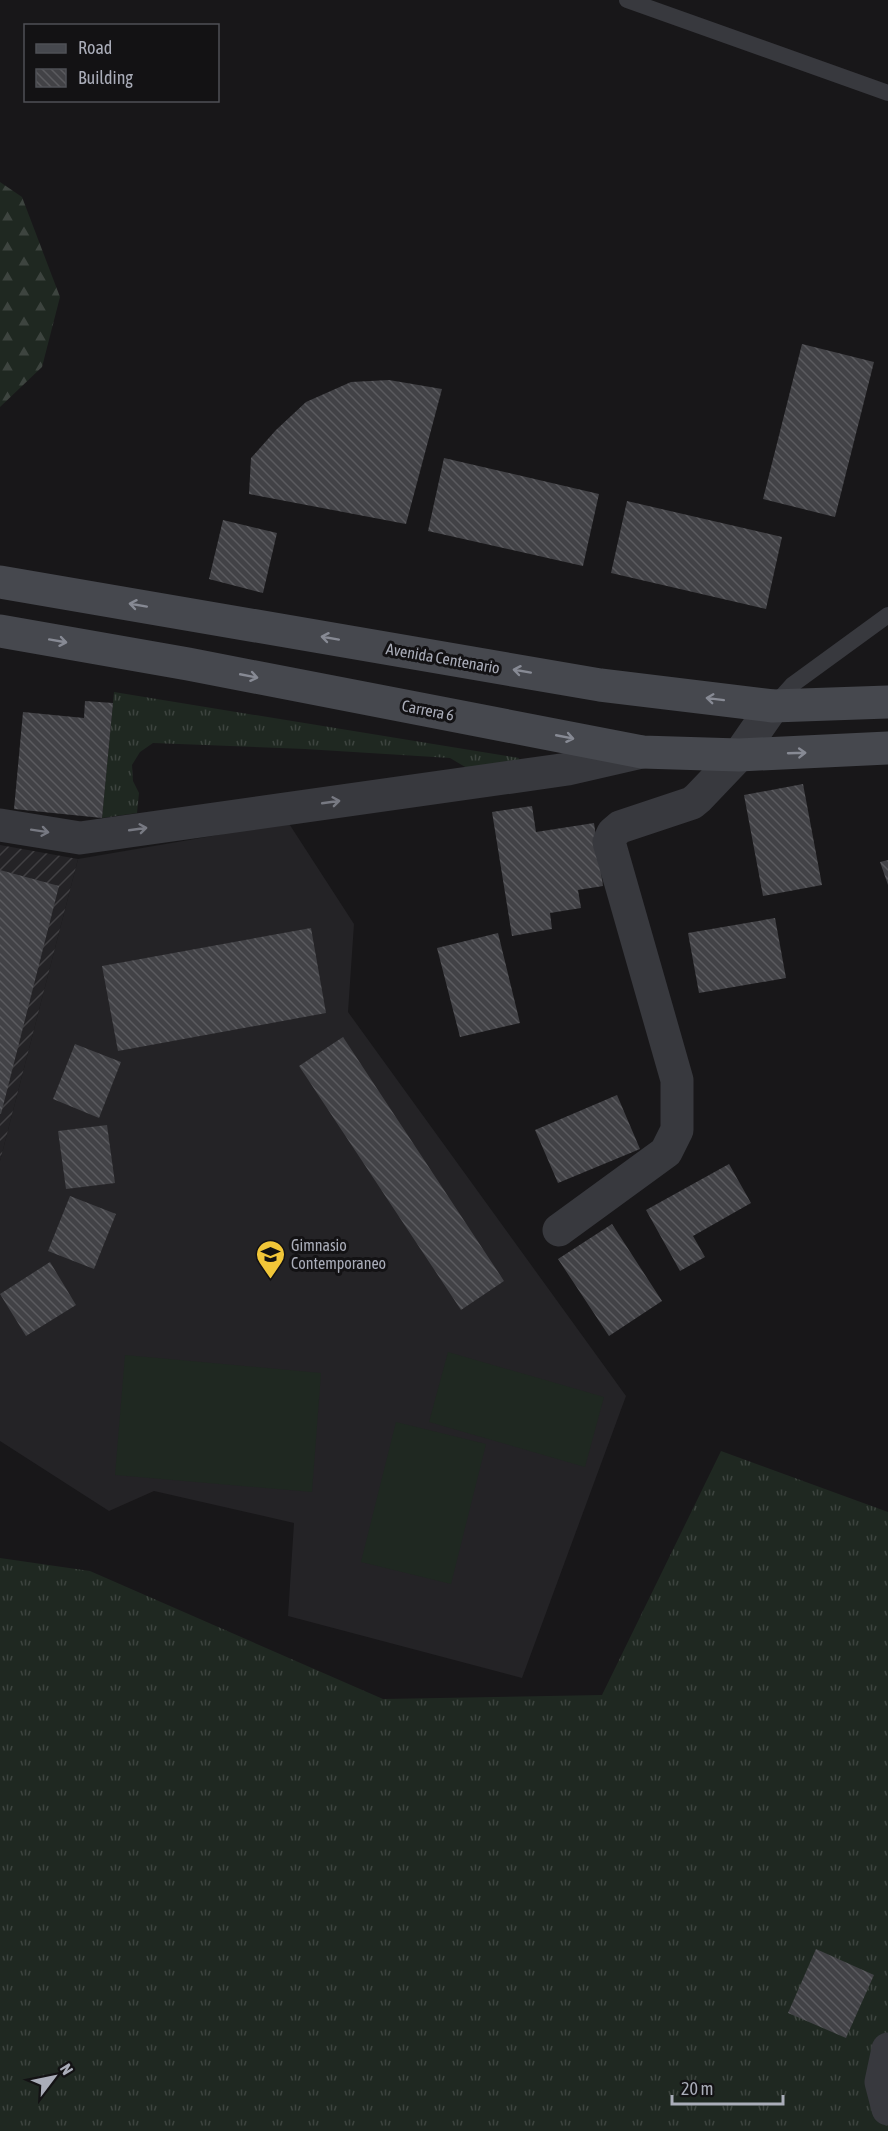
<svg xmlns="http://www.w3.org/2000/svg" width="888" height="2131" viewBox="0 0 888 2131" font-family="'Asap Condensed',sans-serif">
  <defs>
    <pattern id="industrial-furrows" width="10" height="10" patternUnits="userSpaceOnUse" patternTransform="scale(1.5)"><rect width="10" height="10" fill="#242326"/><path d="M-1 1l2-2M0 10L10 0M9 11l2-2" fill="none" stroke="#414043"/></pattern>
    <pattern id="grass-tufts" width="24" height="20" patternUnits="userSpaceOnUse" patternTransform="scale(1.5)"><rect width="24" height="20" fill="#1f2821"/><path d="M3 7l-1-3M5 7V3M7 7l1-3M15 17l-1-3M17 17v-4M19 17l1-3" fill="none" stroke="#3d443f"/></pattern>
    <pattern id="forest-firs" width="22" height="20" patternUnits="userSpaceOnUse" patternTransform="scale(1.5)"><rect width="22" height="20" fill="#1f2821"/><path d="M5 1l3.5 6h-7zM16 11l3.5 6h-7z" fill="#3d443f"/></pattern>
    <pattern id="building-back-hatch" width="6" height="6" patternUnits="userSpaceOnUse" patternTransform="scale(1.5)"><rect width="6" height="6" fill="#424246"/><path d="M-1 5l2 2M0 0l6 6M5-1l2 2" fill="none" stroke="#5b5b5f"/></pattern>
  </defs>
  <rect width="100%" height="100%" fill="#181719"/>
  <path fill="#242326" d="M286,819L354,924L348,1012L626,1396L522,1678L288,1616L294,1523L154,1491L109,1511L0,1441V1161L78,859L218,835Z"/>
  <path fill="url(#industrial-furrows)" d="M0,845L78,859L0,1161Z"/>
  <path fill="url(#grass-tufts)" d="M114,692L519,758L517,767L477,774L450,758L305,749L153,743L140,752L132,765L133,781L139,793L137,813L102,818Z
    M721,1451L888,1512V2131H0V1558L90,1571L383,1699L602,1695Z"/>
  <path fill="url(#forest-firs)" d="M0,182L22,197L60,297L42,367L0,407Z"/>
  <path fill="#1f2821" d="M448,1352L604,1397L585,1467L429,1422Z
    M125,1355L321,1373L312,1492L115,1475Z
    M396,1422L486,1444L451,1584L361,1562Z"/>
  <path fill="url(#building-back-hatch)" d="M802,344L874,362L835,517L763,499Z
    M389,380L442,389L406,524L249,494L251,458L276,430L306,402L351,382Z
    M444,458L599,494L583,566L428,531Z
    M627,501L782,537L766,609L611,573Z
    M223,520L277,533L263,593L209,579Z
    M85,701L113,703L102,818L14,809L23,712L84,718Z
    M803,784L822,885L763,896L744,795Z
    M532,806L536,832L594,823L603,886L578,890L581,908L550,913L552,929L512,936L492,812Z
    M888,860V885L880,862Z
    M0,870L59,886L1,1114H0Z
    M775,918L786,978L699,993L688,933Z
    M311,928L326,1013L118,1051L102,966Z
    M498,933L520,1023L460,1037L437,948Z
    M343,1037L504,1281L461,1310L299,1066Z
    M75,1044L121,1062L99,1118L53,1099Z
    M617,1095L640,1149L558,1183L535,1130Z
    M107,1125L115,1183L66,1189L58,1131Z
    M729,1164L751,1203L693,1236L705,1257L680,1271L646,1210Z
    M70,1196L116,1214L94,1269L48,1251Z
    M612,1224L662,1301L609,1336L558,1259Z
    M50,1262L76,1305L26,1336L0,1294Z
    M816,1949L874,1975L846,2038L788,2013Z"/>
  <g fill="none" stroke-linecap="round" stroke-linejoin="round">
    <path stroke="#38393e" stroke-width="16" d="M627,0L888,93
      M774,705L792,685L888,615"/>
    <path stroke="#38393e" stroke-width="33" d="M0,825L80,838L568,769L642,752
      M559,1230L666,1152L677,1130V1080L609,842L613,833L620,827L692,803L698,798L739,755L773,706
      M888,2049L881,2082L888,2109"/>
    <path stroke="#46484e" stroke-width="33" d="M0,582L600,685L773,706L888,702
      M0,631L188,664L642,752L739,755L888,748"/>
  </g>
  <defs><path id="oneway-shaft" d="M-6 0H5M1.5-3L5.5 0L1.5 3" fill="none" stroke-width="1.6" stroke-linecap="round" stroke-linejoin="round" transform="scale(1.5)"/></defs>
  <g stroke="#878a94">
    <use href="#oneway-shaft" transform="translate(138 605) rotate(-170)"/>
    <use href="#oneway-shaft" transform="translate(330 638) rotate(-170)"/>
    <use href="#oneway-shaft" transform="translate(58 641) rotate(10)"/>
    <use href="#oneway-shaft" transform="translate(522 671) rotate(-170)"/>
    <use href="#oneway-shaft" transform="translate(249 676) rotate(11)"/>
    <use href="#oneway-shaft" transform="translate(715 699) rotate(-173)"/>
    <use href="#oneway-shaft" transform="translate(565 737) rotate(11)"/>
    <use href="#oneway-shaft" transform="translate(797 753) rotate(-2)"/>
  </g>
  <g stroke="#777982">
    <use href="#oneway-shaft" transform="translate(331 802) rotate(-8)"/>
    <use href="#oneway-shaft" transform="translate(138 829) rotate(-8)"/>
    <use href="#oneway-shaft" transform="translate(40 831) rotate(9)"/>
  </g>
  <defs>
    <symbol id="university-pin" viewBox="-11 -11 22 30"><path d="M0 17L-7.5 6A9.5 9.5 0 1 1 7.5 6Z" fill="#f1c638" stroke="#131214"/><path d="M0-5L7-2L0 1L-7-2ZM-4 1L0 2.5L4 1V4Q0 6-4 4Z" fill="#111"/></symbol>
  </defs>
  <g fill-rule="evenodd">
    <use href="#university-pin" x="254" y="1238" width="33" height="45"/>
  </g>
  <g text-anchor="middle" dominant-baseline="central" stroke-width="6" stroke-linejoin="round" paint-order="stroke">
    <g font-size="16" fill="#aaadb9" stroke="#131214">
      <text transform="translate(443 658) rotate(10)">Avenida Centenario</text>
      <text transform="translate(428 710) rotate(11)">Carrera 6</text>
    </g>
    <g font-size="16" fill="#aaadb9" stroke="#131214" text-anchor="start">
      <text x="291" y="1245">Gimnasio<tspan x="291" dy="18">Contemporaneo</tspan></text>
    </g>
  </g>
  <rect x="24" y="24" width="195" height="78" fill="#131214" stroke="#4f5056" stroke-width="1.5"/>
  <rect x="36" y="44" width="30" height="9" fill="#46484e" stroke="#4f5056" stroke-width="1.5"/>
  <text x="78" y="54" font-size="18" fill="#aaadb9">Road</text>
  <rect x="36" y="69" width="30" height="18" fill="url(#building-back-hatch)" stroke="#4f5056" stroke-width="1.5"/>
  <text x="78" y="84" font-size="18" fill="#aaadb9">Building</text>
  <g transform="translate(54 2077) rotate(58)" stroke="#131214" stroke-width="4.5" paint-order="stroke">
  <path d="M0-4.5L10 22L0 15L-10 22Z" fill="#aaadb9"/>
  <text y="-9" font-size="16" font-weight="bold" text-anchor="middle" fill="#aaadb9">N</text>
  </g>
  <path d="M672 2095v9h111v-9" fill="none" stroke="#aaadb9" stroke-width="3"/>
  <text x="681" y="2095" font-size="18" fill="#aaadb9" stroke="#131214" stroke-width="4.5" paint-order="stroke">20 m</text>
</svg>
